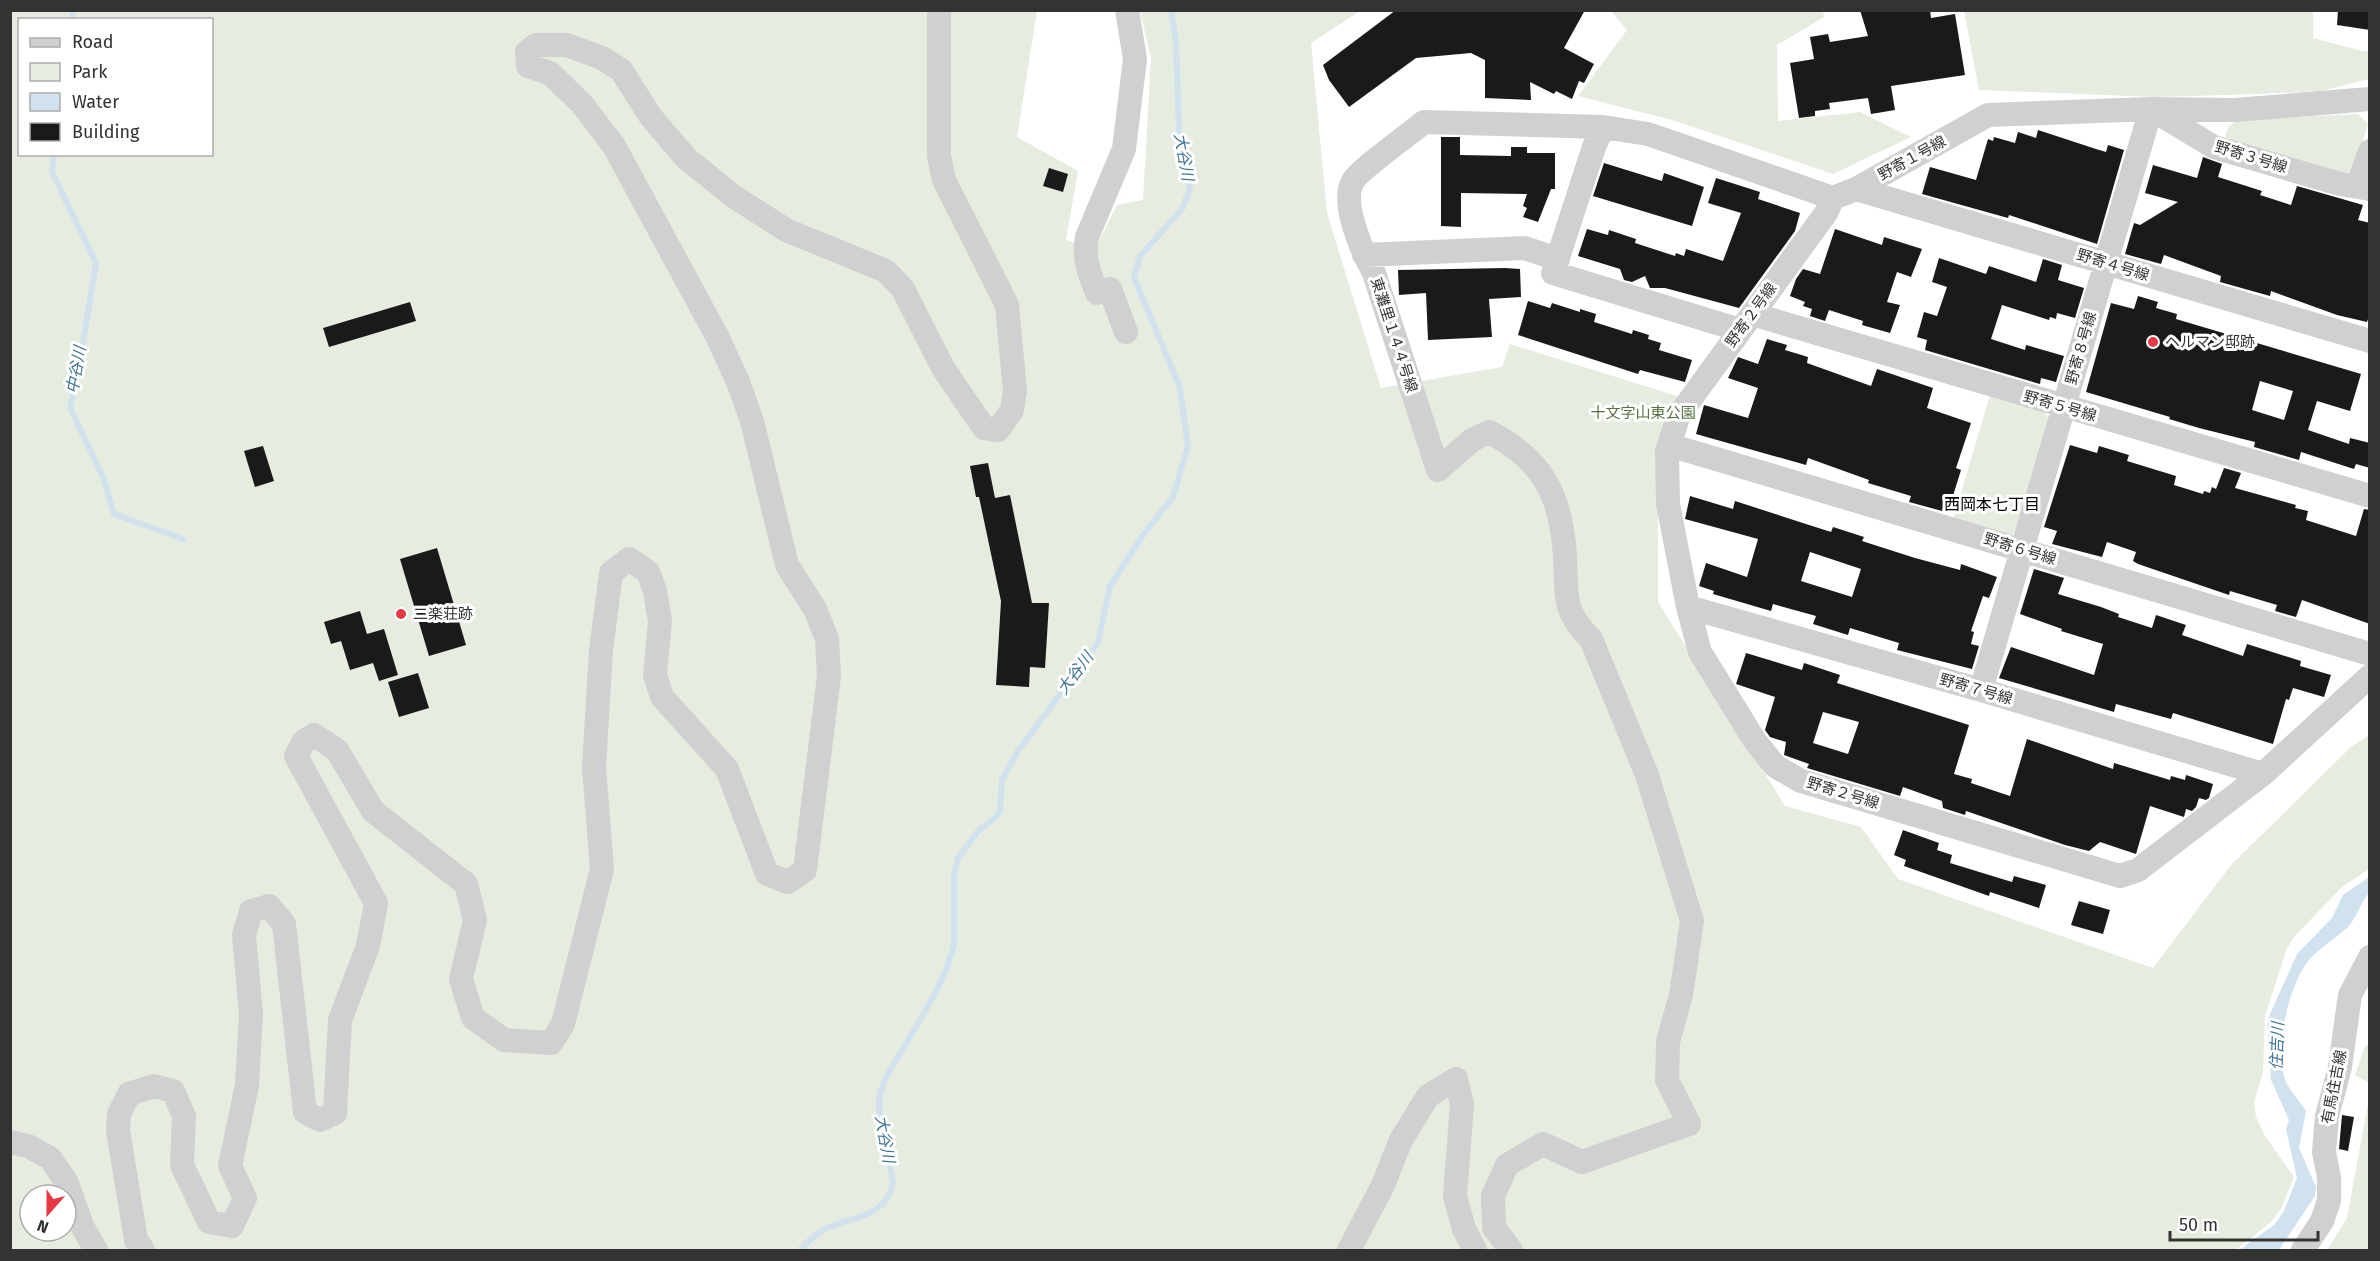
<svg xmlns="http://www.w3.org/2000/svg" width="2380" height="1261" viewBox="0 0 2380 1261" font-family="'Fira Sans','Noto Sans JP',sans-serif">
  <rect width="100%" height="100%" fill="#fff"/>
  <path fill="#e6ecdf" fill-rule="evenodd" d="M2171,10L2313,11V38L2362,51H2369V79L2321,91L2258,94L2154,97L1979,90L1964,11Z
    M10,11H1037L1017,137L1078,171L1066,240L1095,249L1117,205L1143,200L1151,58L1140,11H1360L1311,43L1327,213L1381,388L1502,367L1510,344L1680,397L1658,449V602L1785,806L1861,827L1898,879L2153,968L2231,865L2351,747L2369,735V869L2341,888L2295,936L2287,948L2265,1016L2263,1072L2254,1102L2256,1117L2265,1136L2294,1177L2281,1209L2271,1222L2236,1250H11ZM20,20H212V154H20ZM30,1195H66V1231H30Z
    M1611,11H1823L1824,17L1777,45L1778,121L1860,112L1911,137L1833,174L1672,120L1578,96L1627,30Z
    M2358,114L2368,124L2354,170L2342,179L2225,138L2228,127L2237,120Z
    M1990,395L2044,412L2049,419L2017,532L2007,537L1953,520Z
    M2369,1042V1083L2355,1075L2364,1049Z
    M2369,1098V1250H2327L2347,1218Z"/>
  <path fill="#cfe2ee" d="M2369,877V893C2360,903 2357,918 2347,928C2335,939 2319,948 2308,961C2289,985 2275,1046 2284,1076C2288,1091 2299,1099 2306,1111L2299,1148L2316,1187L2315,1196L2279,1250H2239L2274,1225L2284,1211L2297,1178L2286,1129L2289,1120L2271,1080L2267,1021L2297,954L2332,918L2343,895Z"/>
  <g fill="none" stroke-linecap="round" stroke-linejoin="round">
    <path stroke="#cfe2ee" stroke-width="6" d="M72,20L73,10
      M54,154L52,172L96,263L79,367L70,408L103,477L114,514L183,539
      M800,1250C808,1241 817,1232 829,1227C856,1216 887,1217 893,1182C889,1157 880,1130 879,1105C878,1085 894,1064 904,1047C923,1014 946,981 954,944V875L958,858L979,830L995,818L1000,811L1002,780L1018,751L1098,643L1110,586L1143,535L1173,497L1188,446L1180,388L1134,277L1140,256L1182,209L1190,189L1179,130L1176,42L1171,10"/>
  </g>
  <path fill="#1a1a1a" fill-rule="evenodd" d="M1396,10H1585L1564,48L1594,64L1584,83L1579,81L1572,99L1556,91L1554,94L1530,82L1531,100L1485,98V60L1471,53L1416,58L1349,107L1329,80L1323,65Z
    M1860,10H1930L1931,18L1955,14L1965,75L1891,86L1895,110L1871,114L1868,98L1829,103L1830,109L1815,111V116L1799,118L1790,63L1814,59L1810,37L1828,34L1830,42L1868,36Z
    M2338,10H2370V30L2337,25Z
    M2038,130L2096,149L2106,152L2108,145L2124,150L2097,244L2009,215L2008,218L1922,194L1930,167L1976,180L1988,139L1993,141L1994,137L2015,143L2018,132L2036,138Z
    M1441,137H1460V155L1511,156V147H1527V153H1555V189H1551L1538,222L1523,217L1527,208L1523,206L1527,194L1461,193V227L1441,226Z
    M2203,157L2222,164L2218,177L2262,191L2260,195L2291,205L2297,186L2363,205L2358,220L2370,223V313L2367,322L2337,315L2271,291L2270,296L2220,282L2221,276L2164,255L2161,264L2125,254L2134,223L2140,225L2178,202L2145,193L2153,165L2197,178Z
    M1604,163L1662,181L1664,173L1704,187L1692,226L1593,196Z
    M1049,168L1068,174L1063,192L1043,186Z
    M1716,178L1760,192L1758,199L1800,213L1795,231L1739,308L1665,288H1650L1645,276L1632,282L1624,280L1620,269L1578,256L1587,229L1608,235L1609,230L1636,239L1635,243L1675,256L1676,253L1684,256L1686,249L1723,261L1741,213L1708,203Z
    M1835,229L1882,245L1884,237L1922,249L1911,277L1897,272L1887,302L1900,305L1890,333L1862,325L1863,321L1829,310L1825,321L1810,316L1812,309L1803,306L1805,302L1790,296L1796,279L1803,269L1820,274Z
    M1939,258L1986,274L1989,266L2036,282L2043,259L2062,265L2058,280L2084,288L2075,318L2057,313L2056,319L2050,317L2049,320L2002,305L1991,339L2025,350L2026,345L2064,356L2056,382L2041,378L2040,384L1925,350L1927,340L1917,337L1924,312L1937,316L1947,287L1932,282Z
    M1505,268L1520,269L1521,297L1489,299L1492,337L1428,340L1426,293L1399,295L1398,270Z
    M2138,296L2158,302L2156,308L2177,314L2176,319L2361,374L2350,411L2317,401L2308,430L2349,444L2350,438L2370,443V468L2356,464L2354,469L2301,452L2299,460L2254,447L2255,442L2199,428L2169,419L2170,417L2086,392L2111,303L2134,309ZM2260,381L2293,391L2284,420L2252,410Z
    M1528,301L1550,308L1552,303L1580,312V309L1596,314L1594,322L1632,334L1633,330L1649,335L1648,339L1661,343L1659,350L1692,360L1685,382L1640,370L1638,374L1518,335Z
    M410,302L416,321L329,347L323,328Z
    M1767,339L1787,345L1785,350L1808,357L1807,363L1871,386L1877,369L1933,388L1927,408L1971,423L1956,468L1961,470L1952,499L1946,497L1942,511L1909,502L1911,496L1868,483L1869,480L1808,458L1806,465L1696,434L1704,405L1748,418L1758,388L1728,378L1738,357L1758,364Z
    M2070,445L2097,453L2099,446L2129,455L2127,461L2176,476L2174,485L2203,494L2204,491L2210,493L2212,487L2216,489L2224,468L2241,473L2235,488L2296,505L2295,508L2308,511L2306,520L2356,536L2364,509L2370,510V624L2302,600L2296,617L2275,611L2277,605L2230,591L2229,595L2138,564L2133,561L2136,552L2107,542L2102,557L2052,544L2057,531L2044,527Z
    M263,446L274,481L255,487L244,451Z
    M988,463L995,498L1010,495L1032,603H1049L1045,668L1030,667L1029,687L996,685L1001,601L979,497H976L970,466Z
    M1690,496L1733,509L1735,501L1831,532L1833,527L1864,537L1862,541L1915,558L1960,570L1961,564L1997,577L1989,598L1983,596L1971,631L1974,632L1971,644L1979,646L1972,669L1897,650L1899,643L1850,628L1848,635L1813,624L1816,616L1773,604L1771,611L1713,594L1714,591L1699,586L1706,563L1747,577L1758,539L1685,519ZM1810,552L1861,569L1852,597L1801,581Z
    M437,548L466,645L429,656L400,559Z
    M2034,569L2064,578L2058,594L2101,607L2119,614L2118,617L2152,628L2156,615L2186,625L2182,635L2243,656L2247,644L2301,661L2300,666L2331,675L2324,697L2293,688L2289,700L2286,699L2273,744L2173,713L2171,719L2116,704L2114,712L1999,678L2011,647L2094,675L2103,644L2061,631L2062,629L2020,614Z
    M360,611L367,634L384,629L398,675L379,681L373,663L350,670L341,641L331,644L324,622Z
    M1746,653L1802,670L1804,663L1840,675L1837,683L1969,725L1954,774L1972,779L1971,783L2010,796L2027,739L2113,769L2114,763L2170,780L2171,776L2185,780L2186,775L2213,784L2209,798L2206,800L2199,798L2196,807L2192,811L2186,809L2184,817L2150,806L2136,854L2100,842L2089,851L2065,845L1966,811L1965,815L1943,808L1942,801L1903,787L1900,796L1807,768L1809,764L1784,755L1786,742L1770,737L1765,730L1775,697L1736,684ZM1823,712L1859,722L1848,754L1813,743Z
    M418,673L429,708L399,717L388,682Z
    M1903,830L1939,843L1937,850L1952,855L1950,863L2012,882L2014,876L2046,885L2039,908L1990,892L1989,896L1904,866L1906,860L1894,855Z
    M2079,901L2110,910L2103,934L2071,925Z
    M2342,1115L2354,1117L2348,1151L2339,1149Z"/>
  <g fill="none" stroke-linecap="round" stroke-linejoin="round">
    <path stroke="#d0d0d0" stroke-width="24" d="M1603,127L1594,147L1553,273L1740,330
      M2358,185L2370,151
      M1856,189L2370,341
      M1833,198L1826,213L1679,415L1667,451L1668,504L1688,607L1700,652L1755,741L1775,766L1801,781L2120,876L2138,870L2263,774L2370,676
      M1364,255L1524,248L1558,259
      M1752,314L2370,496
      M1126,332L1110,289L1097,293C1089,272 1083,259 1087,237L1124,149L1135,59L1127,10
      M1669,445L2370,654
      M1688,607L1981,690L2263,774
      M1981,690L2151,109L2214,147L2340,184L2370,189
      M10,1142L28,1146L50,1158L67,1183L82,1226L96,1250
      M143,1250L136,1240L118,1130L119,1114L129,1094L154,1086L173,1091L184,1116L182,1165L209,1222L232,1226L245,1198L230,1166L247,1085L251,1015L244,935L251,911L269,906L284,924L305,1112L320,1120L335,1113L340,1020L368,946L376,903L296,756L304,741L314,735L337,750L373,811L466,884L475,920L461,979L473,1018L504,1040L551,1043L563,1024L602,869L594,767L601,650L611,573L629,559L648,572L655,591L660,621L655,675L662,697L727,769L767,874L788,882L805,870L829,676L827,639L815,609L787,565L752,421L738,382L718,338L614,146L582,104L550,73L528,66L527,52L536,45H567L602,58L621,70L651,117L686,158L733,196L786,230L886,271L903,289L943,368L984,428L998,430L1012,410L1015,391L1007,305L944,180L939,156V10
      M1349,1250L1383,1185L1401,1140L1428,1096L1456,1079L1462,1104L1455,1196L1464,1229L1475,1250
      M1511,1250L1494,1228L1493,1196L1507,1165L1543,1144L1582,1162L1689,1124L1667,1080L1668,1042L1681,995L1692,921L1647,775L1591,639C1557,606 1569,587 1564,545C1559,490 1538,457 1489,432L1472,440L1438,470L1374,273C1363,253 1340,203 1353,181C1359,170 1411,133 1424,122L1603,127L1648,134L1833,198L1856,189L1988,115L2151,109L2235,110L2370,99
      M2303,1250L2322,1221L2329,1201V1177L2324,1152L2327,1116L2340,1067L2350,995L2370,957"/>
  </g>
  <g fill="#e63946" stroke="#fff" stroke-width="2">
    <circle cx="2153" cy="342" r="6"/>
    <circle cx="401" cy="614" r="6"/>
  </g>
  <g text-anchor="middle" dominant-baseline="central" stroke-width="6" stroke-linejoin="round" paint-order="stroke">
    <g font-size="15" fill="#333" stroke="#fff">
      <text transform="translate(2251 157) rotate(17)">野寄３号線</text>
      <text transform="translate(1912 158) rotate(-29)">野寄１号線</text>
      <text transform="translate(2113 265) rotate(17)">野寄４号線</text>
      <text transform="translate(1751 315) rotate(-54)">野寄２号線</text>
      <text transform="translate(1394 335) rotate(72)">東灘里１４４号線</text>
      <text transform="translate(2081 348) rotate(-74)">野寄８号線</text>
      <text transform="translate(2060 406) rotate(16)">野寄５号線</text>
      <text transform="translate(2020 549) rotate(17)">野寄６号線</text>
      <text transform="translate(1976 689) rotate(16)">野寄７号線</text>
      <text transform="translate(1843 793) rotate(17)">野寄２号線</text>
      <text transform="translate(2334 1087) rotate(-79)">有馬住吉線</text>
    </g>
    <g font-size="15" fill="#333" stroke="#fff" text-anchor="start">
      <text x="2165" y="342">ヘルマン邸跡</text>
      <text x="413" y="614">二楽荘跡</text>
    </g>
    <g font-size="15" fill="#56703f" stroke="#fff">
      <text x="1643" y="413">十文字山東公園</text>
    </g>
    <g font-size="16" font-style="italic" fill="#3f7597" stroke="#fff">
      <text transform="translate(1184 157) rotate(80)">大谷川</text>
      <text transform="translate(76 370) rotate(-80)">中谷川</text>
      <text transform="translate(1075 673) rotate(-53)">大谷川</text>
      <text transform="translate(2277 1046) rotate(-88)">住吉川</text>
      <text transform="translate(885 1139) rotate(80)">大谷川</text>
    </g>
    <g font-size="16" fill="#000" stroke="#fff">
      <text x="1992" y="504">西岡本七丁目</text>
    </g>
  </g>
  <rect width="2380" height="1261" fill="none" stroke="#333333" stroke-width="24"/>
  <rect x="18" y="18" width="195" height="138" fill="#ffffff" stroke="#adadad" stroke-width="1.5"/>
  <rect x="30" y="38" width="30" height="9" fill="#d0d0d0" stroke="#adadad" stroke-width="1.5"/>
  <text x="72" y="48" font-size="18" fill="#333333">Road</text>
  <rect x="30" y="63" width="30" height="18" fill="#e6ecdf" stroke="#adadad" stroke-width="1.5"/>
  <text x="72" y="78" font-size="18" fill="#333333">Park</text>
  <rect x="30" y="93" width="30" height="18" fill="#cfe2ee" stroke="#adadad" stroke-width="1.5"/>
  <text x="72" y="108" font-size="18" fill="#333333">Water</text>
  <rect x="30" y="123" width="30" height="18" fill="#1a1a1a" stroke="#adadad" stroke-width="1.5"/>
  <text x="72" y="138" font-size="18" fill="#333333">Building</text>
  <g transform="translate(48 1213) rotate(201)"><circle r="28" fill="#ffffff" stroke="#adadad" stroke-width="1.5"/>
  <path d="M0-4.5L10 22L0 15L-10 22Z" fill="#e63946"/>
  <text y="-9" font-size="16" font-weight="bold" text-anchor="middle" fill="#333333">N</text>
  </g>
  <path d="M2170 1231v9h148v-9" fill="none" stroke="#333333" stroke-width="3"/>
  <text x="2179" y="1231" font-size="18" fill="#333333" stroke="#ffffff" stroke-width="4.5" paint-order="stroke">50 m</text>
</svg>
